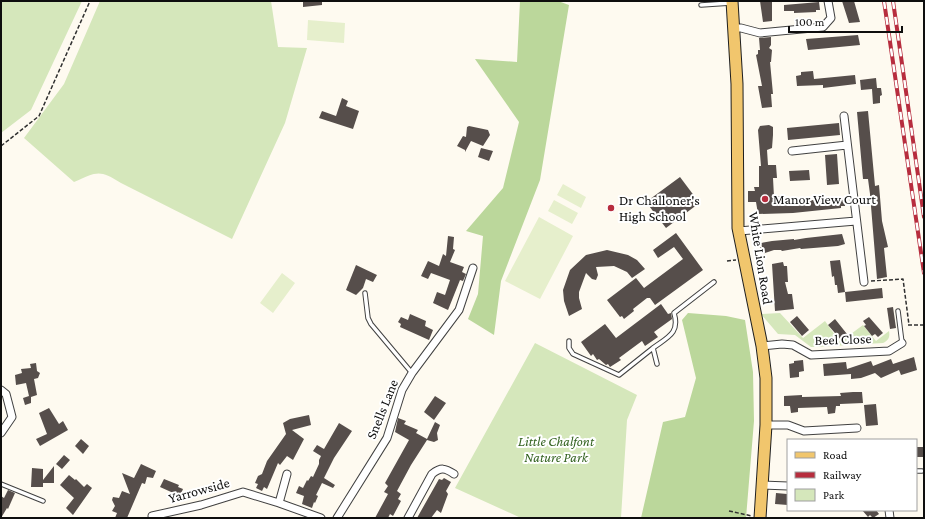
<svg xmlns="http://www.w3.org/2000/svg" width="925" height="519" viewBox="0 0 925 519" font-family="'Crimson Pro',serif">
  <rect width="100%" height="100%" fill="#fefaf0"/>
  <path fill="#d5e7bb" d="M1,1H82L31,110L1,133Z
    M100,1H271L278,47L307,48L285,123L232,239L121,183C99,169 97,172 74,182L24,138L64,84Z
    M780,313L803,338L825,321L840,342L863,325L876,341L889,331C890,337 889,340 883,343L815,347H811L795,335L778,334L761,314Z
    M535,343L637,395L627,420L621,518H521L455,488Z"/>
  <path fill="#bbd79b" d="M520,1H558L569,5L540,180L501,281L494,335L468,319L478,294L483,236L466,231L503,188L519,122L475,59L517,62Z
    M688,313L726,316L745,320L753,372L754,421L746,518H641L663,422L685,417L696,378L682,320Z"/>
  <path fill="#e6efcc" d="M308,20L345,23L344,43L307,40Z
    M563,184L586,197L581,208L557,195Z
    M554,200L578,213L572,224L548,211Z
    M539,217L573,236L540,299L505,281Z
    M282,273L295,283L273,313L260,303Z"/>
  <path fill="#564e4b" d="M303,1H322V5L303,7Z
    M760,1H772V21L763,22Z
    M842,1H854L860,22L849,23Z
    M819,2L820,10H816V12L794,13V11H784V5Z
    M858,35L860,45L808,50L806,39Z
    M771,37V45L769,48L772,50L771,62H770L773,94H771L772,107L762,108L758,86H762L756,55L758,54V50H760L759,38Z
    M813,71L814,79L855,75L856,84L823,88V85L797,86L796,76L801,75V72Z
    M876,78L877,88H881L882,95L880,96V103L873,104L872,89L861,90L860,80Z
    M342,98L348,101L346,106L359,111L353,129L319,118L322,111L336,116Z
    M868,111L875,186L879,185L882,221L888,247L884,248L887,277L877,279L870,194L868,179H863L857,112Z
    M839,123L840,135L788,140L787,128Z
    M769,125L773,127V135L772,148L767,150L768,165H776L777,178H773L774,197L781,196L782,202L845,198V206H841V208L793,213L758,214L756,202H748V191H755L754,187H759V166H761L758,130L760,126Z
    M469,126L488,130L490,135L483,146L471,141L465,152V150L457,146L463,136L466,137L467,127Z
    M481,148L493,151L489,161L478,157Z
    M837,154L839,184L827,185L825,155Z
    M809,170L810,180L790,181L789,171Z
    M680,177L695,197L694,198L698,204L666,228L646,202Z
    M676,233L703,270L655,305L650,298H647L633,309L634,311L624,319L622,316L620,317L607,300L636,278L644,288L683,259L674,247L658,258L653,250Z
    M842,234L845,244L838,246L801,249L800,248L782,251L781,250H774L762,254L760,247H762L761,243L772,241L794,239V240L806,238Z
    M448,236L454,237L453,249L455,250L450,262L464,267L462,272L466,274L463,281L460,280L448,310L433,303L437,292L445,295L450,280L431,273L428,279L421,276L428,261L439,266L443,254L446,256Z
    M607,250L628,255L637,260L645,269L632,278L627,272L614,266L596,267L598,275L596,280L592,279L586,273L579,292V298L582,309L569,316L564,301L563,290L570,270L586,255Z
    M840,260L845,292L838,293L837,285H835L834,276L832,277L830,261Z
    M783,262L784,266H787L788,282H785L788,294H792L794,309L775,311L772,264Z
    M356,265L377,275L373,282L366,279L363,288L356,295L346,290Z
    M882,288L883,298L846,302L845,292Z
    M661,304L668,314L671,313L672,319L654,332L658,337L645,346L642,341L619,358L621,360L610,367L608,364L606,365L599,359L597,360L593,354L591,356L581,342L605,324L616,338Z
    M893,307L896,328L890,329L887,308Z
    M410,314L426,321L425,326L433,330L429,340L400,327L401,324L398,322L401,317L408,320Z
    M797,316L809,330L802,336L790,322Z
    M869,317L883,333L878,337L875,334L872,336L864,326L866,325L863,321Z
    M835,319L847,334L841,340L828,325Z
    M914,357L917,370L901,375L899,370L881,378L875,373L861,378L851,379V374L824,376L823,364L846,362L847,369L871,361L873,366L891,359L893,364Z
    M803,360L804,371L799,372V377L790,378L789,364L794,363V361Z
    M36,363L37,371L40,373L38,378L34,379L37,395L31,397V403L25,405L23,398L29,396L26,383L16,385L15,375L22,373L21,369L31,368L30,364Z
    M853,392H862L863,403L840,404V406H836L835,413L828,414L827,407L798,408V412L791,413L790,406H784V396L802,395V397L841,396L840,393Z
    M435,396L446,403L434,420L424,412Z
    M876,404L878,425L866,426L864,405Z
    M49,408L59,424L63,421L68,430L40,446L36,439L47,434L39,413Z
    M309,415L311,425L292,430L304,439L293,460L287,456L280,465L278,463L267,489L264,487L262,491L256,488L258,484L255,483L258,476L262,474L267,461L286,434L283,423L290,419Z
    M398,418L406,421L404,424L418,430L416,433L427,439L435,422L440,425L437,433L438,440L434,442L427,440L411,465L397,491L401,494L398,499L401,501L393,516L390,514L388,518H375L388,494L384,492L388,486L385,483L409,440L395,432Z
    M339,423L352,431L334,458L324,478L335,485L333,488L322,483L316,495L318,496L315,503L314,502L312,508L302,504L304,496L296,493L299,486L303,488L307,480L308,481L311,476L313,477L319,464V460L321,456L313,451L317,445L324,449Z
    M81,439L89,446L83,454L75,446Z
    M916,447H924V457H916Z
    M64,455L70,460L62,469L56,464Z
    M141,464L156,471L153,478L147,477L145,484L142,483L127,518H115L117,513L112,511L115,506L112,500L113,497L119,498L122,491L130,494L122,473L134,478Z
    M54,466V483H43V487H31L32,468L43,469V480Z
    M69,475L75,480L76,479L84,487L87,484L92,488L73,515L66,508L74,498L60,485Z
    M444,478L451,482L446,491L448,494L441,513L437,510L431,518H417L439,479L442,480Z
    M164,479L179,485L178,487L183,489L180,496L160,487Z
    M8,490L15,493L8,509L7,508L1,518V496L4,498Z
    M776,493L787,494L788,505L775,504Z
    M862,510H876L879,514L873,518L870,515L868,517Z"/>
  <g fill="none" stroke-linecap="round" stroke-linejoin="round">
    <defs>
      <path id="lane" d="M701,5L731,3
        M365,293L368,318L371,324L412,373
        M898,311L902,343
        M569,341V348L573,354L619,375L653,348
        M657,364L653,348C668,337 680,333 674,313L714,282
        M916,471H922
        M1,484L43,501"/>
      <path id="street" d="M734,28H741L760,33L823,27L831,18L828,1
        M844,116L864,282
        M792,151L847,145
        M739,231L856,221
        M762,346L782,344L793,345L811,355L889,351L902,343
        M1,390L6,394L12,417L1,433
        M766,425H788L804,431L857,428
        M762,485L788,486
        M279,503L287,474
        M889,510L890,518
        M152,516L201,505L243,492L279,503L321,518
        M337,518L387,438L402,390L412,373L459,310L473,268
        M408,518L432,474C441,467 445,468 454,474"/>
      <path id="primary" d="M732,1L737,84L738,228L762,346L766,378V425L760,518"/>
    </defs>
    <use href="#lane" stroke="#414141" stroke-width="5.5"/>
    <use href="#street" stroke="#414141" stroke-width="9"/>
    <use href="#primary" stroke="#1f1f1f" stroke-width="13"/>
    <path stroke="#303030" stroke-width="1.5" stroke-dasharray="4 2" stroke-linecap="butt" d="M1,146L39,116L90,1
      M727,261L736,260
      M871,281L903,279L909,325
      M908,325H924
      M729,511L752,516"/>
    <use href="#lane" stroke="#fff" stroke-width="3.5"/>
    <use href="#street" stroke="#fff" stroke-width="7"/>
    <use href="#primary" stroke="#f1c66d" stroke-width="11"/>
    <defs>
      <path id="rail" d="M884,1L924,273
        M893,1L924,217"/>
    </defs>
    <use href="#rail" stroke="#b72d3e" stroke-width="4"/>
    <use href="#rail" stroke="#fff" stroke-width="2.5" stroke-dasharray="8" stroke-linecap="butt"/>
  </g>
  <g fill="#b72d3e" stroke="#fff" stroke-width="1.5">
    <circle cx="765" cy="199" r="4"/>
    <circle cx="611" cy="208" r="4"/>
  </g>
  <g text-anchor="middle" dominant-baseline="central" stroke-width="4" stroke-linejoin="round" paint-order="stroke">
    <g font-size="14" fill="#0e0e0e" stroke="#fff" text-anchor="start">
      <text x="773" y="199">Manor View Court</text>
      <text x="619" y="200">Dr Challoner's<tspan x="619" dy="16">High School</tspan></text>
    </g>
    <g font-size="14" fill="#0e0e0e" stroke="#fff">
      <text transform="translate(761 258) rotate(81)">White Lion Road</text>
      <text transform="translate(843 339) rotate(-2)">Beel Close</text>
      <text transform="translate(382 409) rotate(-68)">Snells Lane</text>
      <text transform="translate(199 490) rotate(-15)">Yarrowside</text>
    </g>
    <g font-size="14" font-style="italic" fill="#346321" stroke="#fff">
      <text x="556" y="441">Little Chalfont<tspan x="556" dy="16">Nature Park</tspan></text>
    </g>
  </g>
  <rect width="925" height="519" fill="none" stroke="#0e0e0e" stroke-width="4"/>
  <rect x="787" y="439" width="130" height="72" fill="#ffffff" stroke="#9f9f9f"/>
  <rect x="795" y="452" width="20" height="6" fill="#f1c66d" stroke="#9f9f9f"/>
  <text x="823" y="459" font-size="12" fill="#0e0e0e">Road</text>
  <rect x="795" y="472" width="20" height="6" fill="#b72d3e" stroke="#9f9f9f"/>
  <text x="823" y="479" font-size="12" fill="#0e0e0e">Railway</text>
  <rect x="795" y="489" width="20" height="12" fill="#d5e7bb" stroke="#9f9f9f"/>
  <text x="823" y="499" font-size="12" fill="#0e0e0e">Park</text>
  <path d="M789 26v6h113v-6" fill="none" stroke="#0e0e0e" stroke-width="2"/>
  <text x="795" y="26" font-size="12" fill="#0e0e0e" stroke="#ffffff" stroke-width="3" paint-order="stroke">100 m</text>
</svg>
